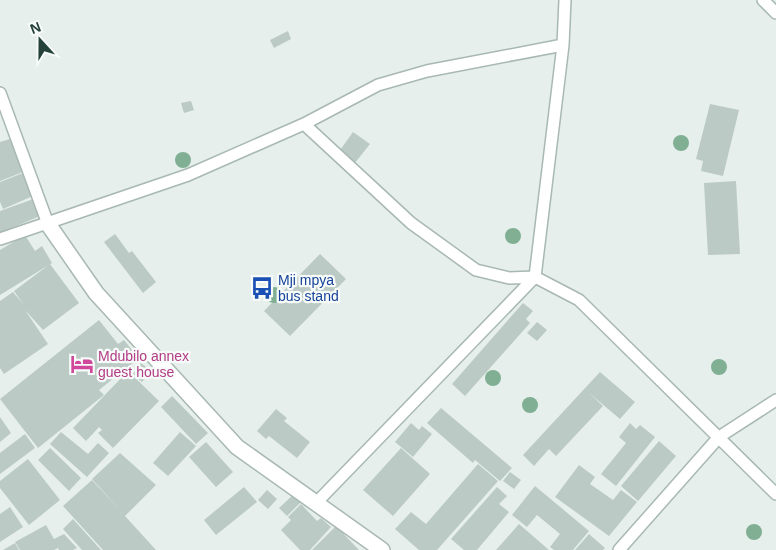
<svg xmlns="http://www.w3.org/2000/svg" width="776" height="550" viewBox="0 0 776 550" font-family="Arial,sans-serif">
  <rect width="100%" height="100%" fill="#e6efeb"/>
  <path fill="#bbcac4" d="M288,31L291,39L274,48L270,40Z
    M191,101L194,110L184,113L181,103Z
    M710,104L739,110L723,176L701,171L703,161L696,159Z
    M353,132L370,144L354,164L338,153Z
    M10,139L23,172L0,181V142Z
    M23,173L33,196L3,209L0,202V182Z
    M736,181L740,254L708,255L704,183Z
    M36,198L40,216L0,233V211Z
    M115,234L129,253L132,251L156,282L143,293L104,242Z
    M25,235L35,251L42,246L52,263L0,295V250Z
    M320,254L346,279L290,336L264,311Z
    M50,264L79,303L43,330L25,310L48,344L4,374L0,368V301L13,292L24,305L14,291Z
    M523,303L533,311L526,319L530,323L465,396L452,384Z
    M99,320L118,344L124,340L137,356L132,360L134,362L99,390L104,395L38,448L0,399Z
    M537,322L547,330L537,341L527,333Z
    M141,363L151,371L142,382L133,374Z
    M128,371L159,401L113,448L98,433L102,430L99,427L86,441L73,428Z
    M600,372L635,402L620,419L588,392L603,406L556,456L549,449L534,466L523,455Z
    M172,396L208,433L196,444L161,407Z
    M441,408L512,468L500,481L475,460L473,463L427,423Z
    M276,409L287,418L284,421L310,442L297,458L269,436L266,439L257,431Z
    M0,417L11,433L0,442Z
    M411,423L419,430L422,426L432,434L413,457L395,442Z
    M630,423L636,429L640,425L655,437L616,486L601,474L626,443L619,437Z
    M61,432L88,454L98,443L109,453L87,477L50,444Z
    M180,432L196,446L168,476L153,463Z
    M25,434L35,448L0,474V453Z
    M659,441L676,456L638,501L621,486Z
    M206,442L233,472L216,487L189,457Z
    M50,448L81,478L69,491L38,460Z
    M401,448L430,474L393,516L363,490Z
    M120,453L156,485L125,516L156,550H103L63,506L92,480L122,512L92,479Z
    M28,459L60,500L29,525L0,488V481Z
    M478,464L498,481L437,550H419L395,529L411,512L426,524Z
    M579,465L595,477L590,484L613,500L621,490L637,502L609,536L555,497Z
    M510,472L521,480L514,489L503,481Z
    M535,486L589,531L573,550H554L550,547L560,534L537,515L527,527L512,515Z
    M244,487L257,502L216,535L204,520Z
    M497,487L507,496L499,504L509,512L477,550H464L451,539Z
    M267,490L277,499L268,509L258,500Z
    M294,494L301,502L287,516L279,508Z
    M301,504L317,521L321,518L331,527L310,550H300L281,530L291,520L288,517Z
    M10,507L23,527L0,542V514Z
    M73,519L101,550H82L63,529Z
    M519,524L549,550H496Z
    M46,525L54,539L64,534L77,548L73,550H59L58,548L54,550H20L15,542Z
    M336,526L359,550H312Z
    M589,534L605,548L603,550H575Z
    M15,543L19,550H3Z"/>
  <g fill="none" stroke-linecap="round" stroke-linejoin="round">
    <defs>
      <path id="lane" d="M763,0L776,13
        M0,93L48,224
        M304,124L411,223L476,270L509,278L535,277L579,300L776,494
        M0,239L188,175L304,124L378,85L427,71L563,45
        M317,502L535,277L563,45L565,0
        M619,550L719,437L776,400"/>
      <path id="street" d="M48,224L96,293L237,447L382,550"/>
    </defs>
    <use href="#lane" stroke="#a8b8b2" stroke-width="14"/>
    <use href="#street" stroke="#a8b8b2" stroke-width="18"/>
    <use href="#lane" stroke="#fff" stroke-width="11"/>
    <use href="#street" stroke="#fff" stroke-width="15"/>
  </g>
  <g fill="#80af93">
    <circle cx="681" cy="143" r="8"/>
    <circle cx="183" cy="160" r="8"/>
    <circle cx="513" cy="236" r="8"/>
    <circle cx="274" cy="295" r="8"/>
    <circle cx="719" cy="367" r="8"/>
    <circle cx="493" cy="378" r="8"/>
    <circle cx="530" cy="405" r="8"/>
    <circle cx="754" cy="532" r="8"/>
  </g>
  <defs>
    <symbol id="bus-bare" viewBox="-9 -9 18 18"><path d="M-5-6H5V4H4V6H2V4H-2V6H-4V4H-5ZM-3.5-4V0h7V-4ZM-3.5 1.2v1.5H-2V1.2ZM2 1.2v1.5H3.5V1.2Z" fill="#1a4fb4" stroke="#f7fbf9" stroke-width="2.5" paint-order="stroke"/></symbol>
    <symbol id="hotel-bare" viewBox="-9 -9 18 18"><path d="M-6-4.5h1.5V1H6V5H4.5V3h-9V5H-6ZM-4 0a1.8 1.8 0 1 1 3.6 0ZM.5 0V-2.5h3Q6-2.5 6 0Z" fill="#d1479c" stroke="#f7fbf9" stroke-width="2.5" paint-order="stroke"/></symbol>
  </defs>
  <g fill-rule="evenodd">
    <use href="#bus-bare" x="246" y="272" width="32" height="32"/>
    <use href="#hotel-bare" x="66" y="348" width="32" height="32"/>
  </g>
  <g text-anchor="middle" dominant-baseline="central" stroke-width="4.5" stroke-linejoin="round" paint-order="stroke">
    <g font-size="14" fill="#164399" stroke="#f7fbf9" text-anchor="start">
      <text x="278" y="280">Mji mpya<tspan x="278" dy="16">bus stand</tspan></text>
    </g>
    <g font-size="14" fill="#b23c85" stroke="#f7fbf9" text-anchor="start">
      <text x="98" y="356">Mdubilo annex<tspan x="98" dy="16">guest house</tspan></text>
    </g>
  </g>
  <g transform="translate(40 40) rotate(339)" stroke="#f7fbf9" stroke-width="4" paint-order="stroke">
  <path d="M0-4L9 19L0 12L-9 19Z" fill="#24423a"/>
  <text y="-8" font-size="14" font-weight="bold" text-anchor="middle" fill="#24423a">N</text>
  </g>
</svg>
